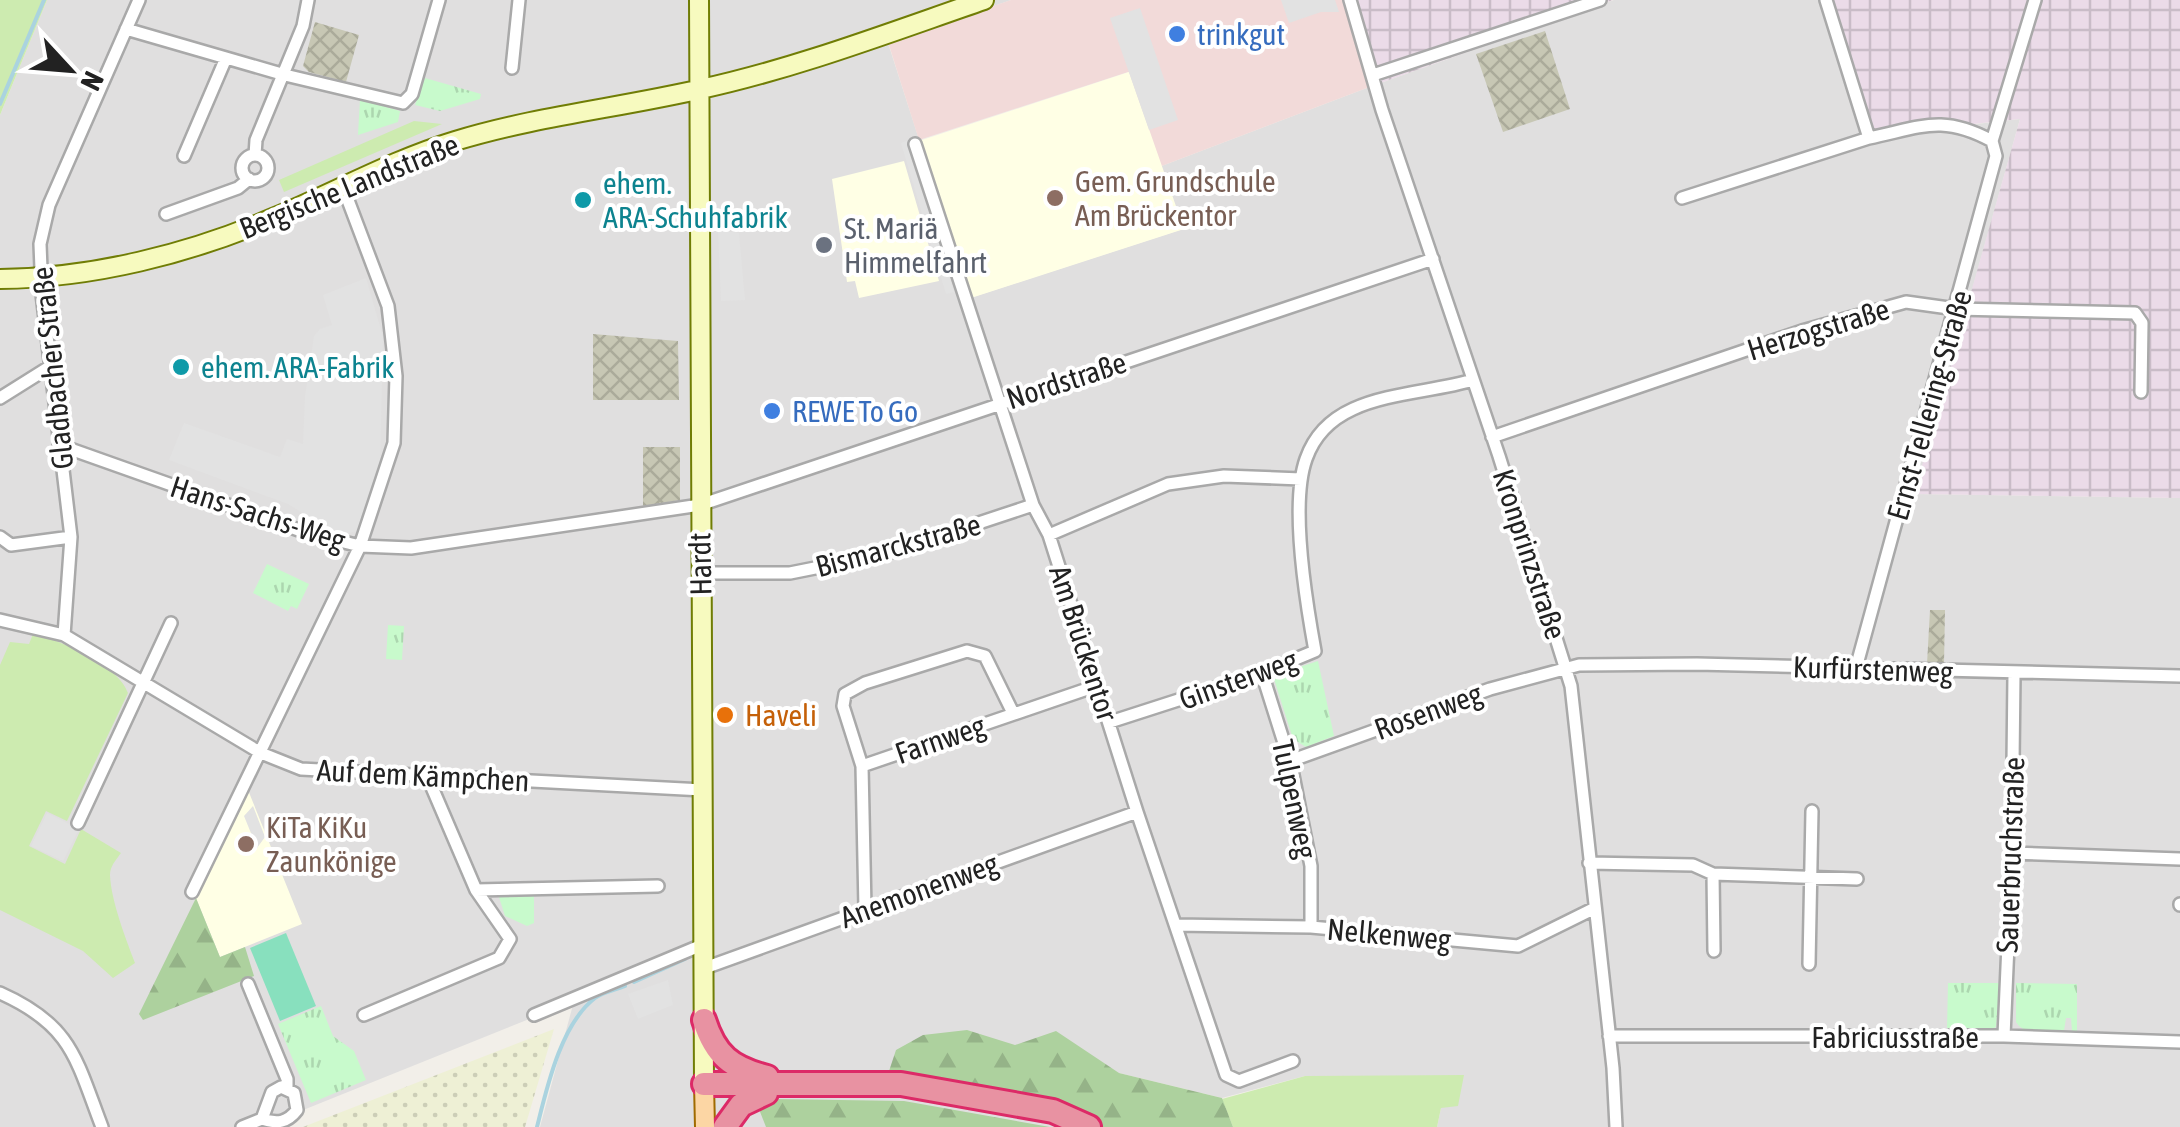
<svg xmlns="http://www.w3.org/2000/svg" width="2180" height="1127" viewBox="0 0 2180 1127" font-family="'Asap Condensed',sans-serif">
  <defs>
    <pattern id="industrial-grid" width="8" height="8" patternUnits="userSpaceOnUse" patternTransform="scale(2.5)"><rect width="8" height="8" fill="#ebdbe8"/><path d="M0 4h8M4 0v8" fill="none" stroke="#c9bcc7"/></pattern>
    <pattern id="construction-cross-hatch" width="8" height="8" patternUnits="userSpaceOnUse" patternTransform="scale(2.5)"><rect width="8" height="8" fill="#c7c7b4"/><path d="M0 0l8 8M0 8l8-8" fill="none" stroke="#abab9a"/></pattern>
    <pattern id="farmland-dots" width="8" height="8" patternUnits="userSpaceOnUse" patternTransform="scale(2.5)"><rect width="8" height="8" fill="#eef0d5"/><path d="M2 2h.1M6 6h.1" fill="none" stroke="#ccceb7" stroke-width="1.8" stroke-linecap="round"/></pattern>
    <pattern id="forest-firs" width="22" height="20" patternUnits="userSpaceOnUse" patternTransform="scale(2.5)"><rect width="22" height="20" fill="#add19e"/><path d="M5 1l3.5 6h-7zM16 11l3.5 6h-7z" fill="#95b388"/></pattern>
    <pattern id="park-tufts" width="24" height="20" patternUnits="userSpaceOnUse" patternTransform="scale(2.5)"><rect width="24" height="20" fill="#c8facc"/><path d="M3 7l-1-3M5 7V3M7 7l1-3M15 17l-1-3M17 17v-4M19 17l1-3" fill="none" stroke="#acd6af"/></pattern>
  </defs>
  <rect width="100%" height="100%" fill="#f2efe9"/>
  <path fill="#e0dfdf" d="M47,0H1011L888,43L970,298L1183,229L1159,167L1372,86L1614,0H1832L1871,136L2020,119L1915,494L2180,498V1127H1437L1441,1108L1305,1076L1222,1098L1119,1073L1103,1127H540L574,1001L261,1127H0V115Z"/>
  <path fill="#f2dad9" d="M1011,0H1347L1372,86L1159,167L1128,72L919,140L888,42Z"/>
  <path fill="url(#industrial-grid)" d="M1347,0H1613L1372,86Z
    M1831,0H2180V498L1914,494L2020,119L1871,135Z"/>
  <path fill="#ffffe5" d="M1129,72L1184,229L971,298L919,141Z
    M904,161L939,281L859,298L855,281L847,282L832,179Z
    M248,790L302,924L220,957L196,898Z"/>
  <path fill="url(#construction-cross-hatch)" d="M315,22L359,35L346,82L309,72L303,66Z
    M1545,31L1570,109L1503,132L1476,54Z
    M593,334L678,341L679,400H593Z
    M643,447H680V500L643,506Z
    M1930,610H1945L1944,664H1927Z"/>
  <path fill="url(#farmland-dots)" d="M554,1029L525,1127H303Z"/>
  <path fill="#cdebb0" d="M0,0H47L0,115Z
    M414,121L442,124L284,192L279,180Z
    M33,634C60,640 119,665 128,693L67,821L46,811L29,846L65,864L81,829L121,853C116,860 110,866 110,875C111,901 126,939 135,963L113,978L83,951L0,910V665L10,642L29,644Z
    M1464,1075L1458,1106L1441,1108L1437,1127H1233L1222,1099L1305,1076Z"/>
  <path fill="url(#forest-firs)" d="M196,898L220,957L245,947L254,976L143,1020L139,1014Z
    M967,1030L1015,1045L1056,1031L1119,1073L1222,1098L1233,1127H1097L888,1074L896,1050L923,1035Z
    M774,1099L904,1101L1050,1127H766L757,1104Z"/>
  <path fill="url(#park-tufts)" d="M425,78L481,94L480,99L440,111L415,105Z
    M360,99L400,111L398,122L358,135Z
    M267,564L309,584L297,609L291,606L288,611L253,593Z
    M388,625L404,626L402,660L386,659Z
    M1318,661L1334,736L1306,747L1293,739L1274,679L1278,674Z
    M534,893V923L527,926L505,916L498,894Z
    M1948,983H2000L1996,1027L1989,1030L1947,1029Z
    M2016,983L2077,984V1031H2072L2071,1018H2066L2064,1031C2048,1031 2025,1037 2016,1022Z
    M321,1006L333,1036L354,1051L366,1080L311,1103L278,1024Z"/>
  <path fill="#88e0be" d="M286,933L316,1006L280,1021L250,948Z"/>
  <path fill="#e2e2e2" d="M1281,0H1335L1339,12H1321L1289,23Z
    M1140,8L1178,120L1149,130L1110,18Z
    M909,140L954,292L946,294L901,143Z
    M718,230L739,233L745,300L721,301Z
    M366,278L383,337L380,466L359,531L339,535L288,504L169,460L184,423L280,457L287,439L303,444L305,396L314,336L320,329L332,325L323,295Z
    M253,806L265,837L257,848L244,816Z
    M47,813L79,829L63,861L31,846Z
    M668,980L673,1005L638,1019L628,994Z"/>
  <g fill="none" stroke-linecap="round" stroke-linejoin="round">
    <path stroke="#aad3df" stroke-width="4" d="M0,104L44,0
      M634,982L685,959
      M537,1127C547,1087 561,1024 595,998C603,992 616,990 625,986"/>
    <defs>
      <path id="minor" d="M1350,0L1382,110L1499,456L1571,686L1613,1068L1616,1127
        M126,29L285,75L403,103L412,94L439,0
        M512,68L519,0
        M1373,75L1600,0
        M1992,141L2035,0
        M915,144L1033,505L1049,535L1137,812L1226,1075L1239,1081L1293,1061
        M255,155L256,140L303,26L308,0
        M242 168a13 13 0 1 1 26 0a13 13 0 1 1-26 0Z
        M184,156L226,58
        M1682,198L1869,138L1826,0
        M166,214L238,188L249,179
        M0,398L51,366
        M1492,437L1802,331L1906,302L1956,309L2135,313L2142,323L2141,392
        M59,445L307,533L360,546L411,548L700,505L1433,259
        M1049,535L1168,484L1224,476L1301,479
        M0,537L11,545L71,537
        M700,573H790L885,554L1033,505
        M0,620L64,635L261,753L301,769L703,790
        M64,635L71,537L42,294L40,244L49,205L139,0
        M1856,668L1996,156L1992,141C1942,114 1922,127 1869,138
        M1262,673L1291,765L1311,866V927
        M1110,722L1262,673L1315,651C1306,602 1290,504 1306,459C1314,436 1331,419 1353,409C1387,393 1436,391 1473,380
        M1290,761L1490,689L1579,665L1697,664L2180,676
        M862,766L843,706L845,694L865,683L967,651L985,656L1013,713
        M78,823L171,623
        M2012,853L2180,859
        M1589,863L1693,865L1713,874L1857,879
        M1713,874L1714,951
        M476,890L658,886
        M192,892L360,546L394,443L396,376L388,306L343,187
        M2180,905V904
        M865,909L862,766L1096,686
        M1176,925L1311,927L1518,946L1593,909
        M1809,964L1812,811
        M702,969L1137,812
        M248,984L287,1079V1088
        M0,993C72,1025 76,1059 102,1127
        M364,1015L499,958L510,939L476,890L428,778
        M534,1015L702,945
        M1609,1036H2004L2180,1042
        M2004,1036L2012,853L2014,674
        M242,1127L262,1119C277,1124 287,1123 297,1110L294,1093L281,1087L272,1092L262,1119"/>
      <path id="secondary" d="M699,0L704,1084
        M0,279C93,278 188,254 273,218C334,193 392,160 455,141C537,116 619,108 701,89C797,68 891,32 984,0"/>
      <path id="primary" d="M704,1084L705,1127"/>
      <path id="motorway" d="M704,1020C715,1055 731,1068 767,1077
        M704,1084H901L1053,1111L1089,1127
        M725,1127L741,1105L766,1093"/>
    </defs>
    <use href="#minor" stroke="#a9a9a9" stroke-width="16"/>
    <use href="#secondary" stroke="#707d05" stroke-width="22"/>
    <use href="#primary" stroke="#a06b00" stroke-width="22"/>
    <use href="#motorway" stroke="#dc2a67" stroke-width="28"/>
    <use href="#minor" stroke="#fff" stroke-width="11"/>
    <use href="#secondary" stroke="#f7fabf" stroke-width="18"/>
    <use href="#primary" stroke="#fcd6a4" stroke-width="18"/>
    <use href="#motorway" stroke="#e892a2" stroke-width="22"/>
  </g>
  <g fill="#3f7fe0" stroke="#fff" stroke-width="4">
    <circle cx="1177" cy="34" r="10"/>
    <circle cx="772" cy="411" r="10"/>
  </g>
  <g fill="#8d6e63" stroke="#fff" stroke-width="4">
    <circle cx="1055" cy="198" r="10"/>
    <circle cx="246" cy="844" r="10"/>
  </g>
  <g fill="#0f9aa8" stroke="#fff" stroke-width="4">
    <circle cx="583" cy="200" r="10"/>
    <circle cx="181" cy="367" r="10"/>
  </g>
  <circle fill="#6b7280" stroke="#fff" stroke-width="4" cx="824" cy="245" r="10"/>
  <circle fill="#e8710a" stroke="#fff" stroke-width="4" cx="725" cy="715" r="10"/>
  <g text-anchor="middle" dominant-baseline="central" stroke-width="8" stroke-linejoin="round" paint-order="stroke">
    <g font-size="30" fill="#366cbe" stroke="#fff" text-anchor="start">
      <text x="1197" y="34">trinkgut</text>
      <text x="792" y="411">REWE To Go</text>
    </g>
    <g font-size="30" fill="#785e54" stroke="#fff" text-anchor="start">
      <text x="1075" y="181">Gem. Grundschule<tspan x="1075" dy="34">Am Brückentor</tspan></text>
      <text x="266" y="827">KiTa KiKu<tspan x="266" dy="34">Zaunkönige</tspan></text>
    </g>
    <g font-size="30" fill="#0d838f" stroke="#fff" text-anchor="start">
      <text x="603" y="183">ehem.<tspan x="603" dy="34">ARA-Schuhfabrik</tspan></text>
      <text x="201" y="367">ehem. ARA-Fabrik</text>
    </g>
    <g font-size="30" fill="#222" stroke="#fff">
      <text transform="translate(349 186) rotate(-22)">Bergische Landstraße</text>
      <text transform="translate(1818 329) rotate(-17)">Herzogstraße</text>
      <text transform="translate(52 368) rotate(-96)">Gladbacher Straße</text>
      <text transform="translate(1066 380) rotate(-18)">Nordstraße</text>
      <text transform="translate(1929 405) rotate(-74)">Ernst-Tellering-Straße</text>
      <text transform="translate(258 513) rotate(18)">Hans-Sachs-Weg</text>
      <text transform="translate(898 545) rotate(-15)">Bismarckstraße</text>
      <text transform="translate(1530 554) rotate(72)">Kronprinzstraße</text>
      <text transform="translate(700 564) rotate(-91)">Hardt</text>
      <text transform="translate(1084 643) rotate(72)">Am Brückentor</text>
      <text transform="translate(1873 669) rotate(2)">Kurfürstenweg</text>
      <text transform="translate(1238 679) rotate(-20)">Ginsterweg</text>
      <text transform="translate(1428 711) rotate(-20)">Rosenweg</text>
      <text transform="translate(940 739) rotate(-19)">Farnweg</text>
      <text transform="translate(423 775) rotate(3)">Auf dem Kämpchen</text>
      <text transform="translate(1295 799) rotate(78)">Tulpenweg</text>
      <text transform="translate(2010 855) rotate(-88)">Sauerbruchstraße</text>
      <text transform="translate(919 890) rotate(-20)">Anemonenweg</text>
      <text transform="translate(1389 934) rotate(5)">Nelkenweg</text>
      <text x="1895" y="1037">Fabriciusstraße</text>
    </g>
    <g font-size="30" fill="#5b616d" stroke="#fff" text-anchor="start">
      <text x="844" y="228">St. Mariä<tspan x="844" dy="34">Himmelfahrt</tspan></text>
    </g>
    <g font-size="30" fill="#c56008" stroke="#fff" text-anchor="start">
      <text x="745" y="715">Haveli</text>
    </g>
  </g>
  <g transform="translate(70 70) rotate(116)" stroke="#ffffff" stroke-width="8" paint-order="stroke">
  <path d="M0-8L18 38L0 25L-18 38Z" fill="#222222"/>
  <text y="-15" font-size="28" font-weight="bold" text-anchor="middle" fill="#222222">N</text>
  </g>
</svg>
